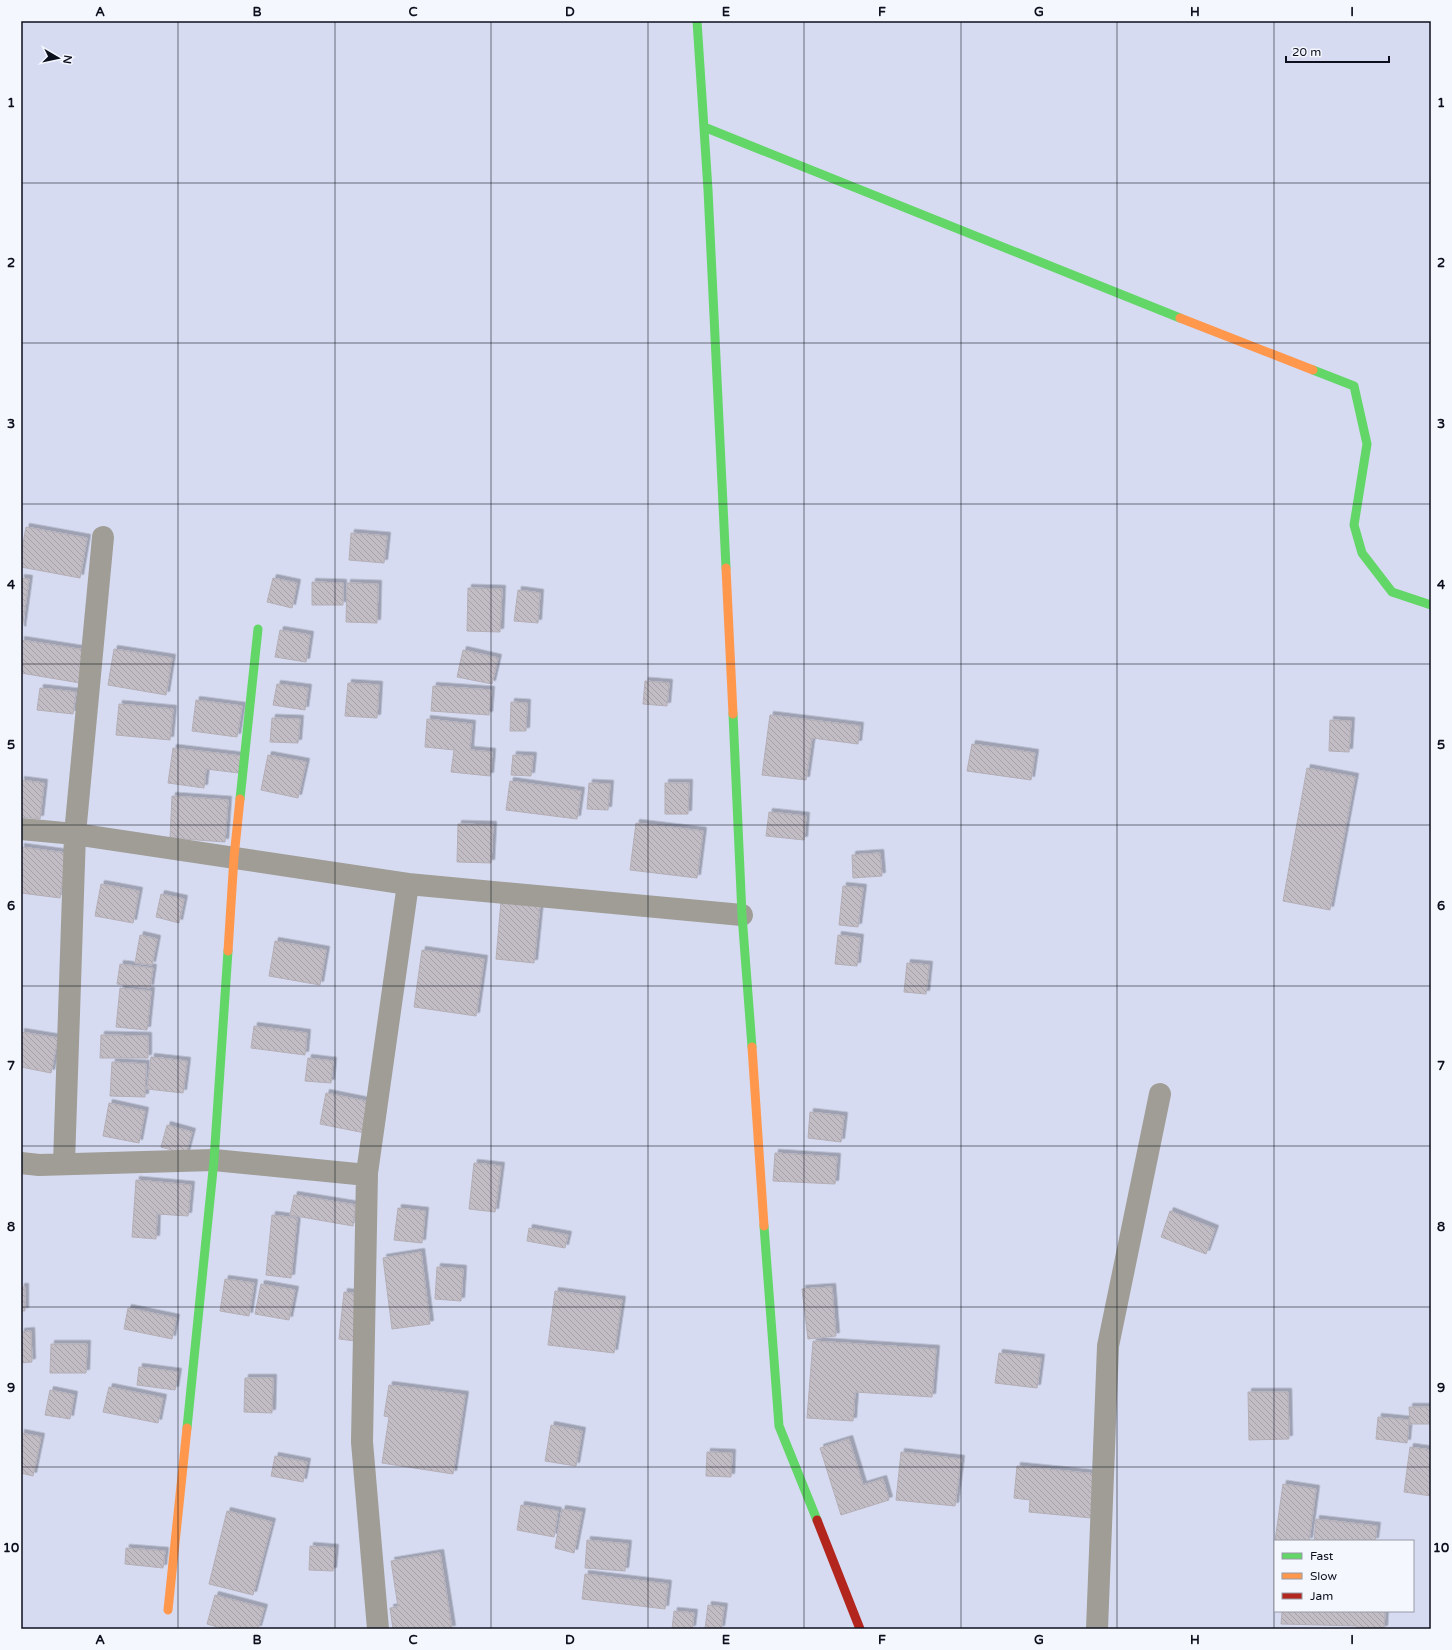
<svg xmlns="http://www.w3.org/2000/svg" width="1452" height="1650" viewBox="0 0 1452 1650" font-family="'Varela Round',sans-serif">
  <defs>
    <pattern id="building-back-hatch" width="6" height="6" patternUnits="userSpaceOnUse"><rect width="6" height="6" fill="#c2bcc4"/><path d="M-1 5l2 2M0 0l6 6M5-1l2 2" fill="none" stroke="#a6a0a8"/></pattern>
    <filter id="shadow"><feDropShadow dx="3.5" dy="-3.5" stdDeviation="0" flood-color="#0004"/></filter>
  </defs>
  <rect width="100%" height="100%" fill="#d6dbf1"/>
  <path fill="url(#building-back-hatch)" stroke="#b4aeb6" filter="url(#shadow)" d="M26,527L87,538L80,578L21,567V554Z
    M351,533L387,536L384,563L349,560Z
    M21,578L29,579L22,630L21,629Z
    M273,578L297,583L292,608L267,602Z
    M312,582L343,583V605H312Z
    M347,583L378,584L377,623L346,622Z
    M468,588L502,589L500,632L467,631Z
    M518,590L540,593L538,623L514,621Z
    M280,630L310,635L306,662L275,657Z
    M21,640L85,650L80,683L21,673Z
    M114,649L172,658L166,695L108,685Z
    M463,650L498,658L492,684L457,677Z
    M645,681L669,683L667,706L643,704Z
    M348,683L379,685L377,718L345,716Z
    M277,684L308,688L305,710L273,705Z
    M433,686L491,690L489,715L431,711Z
    M40,688L76,692L73,714L37,710Z
    M196,700L242,706L237,737L192,731Z
    M511,702L527,703L526,731H510Z
    M119,704L173,709L170,740L116,735Z
    M770,715L860,726L858,744L812,738L806,780L762,775Z
    M272,718L300,719L298,743L270,742Z
    M427,719L472,724L470,750L492,752L490,776L451,772L454,750L425,747Z
    M1330,720L1351,721L1349,752L1329,751Z
    M972,744L1035,753L1031,780L967,771Z
    M173,748L241,756L239,773L206,769L204,788L168,783Z
    M268,755L306,762L298,798L261,790Z
    M513,755L533,756L531,776L511,775Z
    M1307,768L1355,777L1330,910L1283,901Z
    M21,780L44,783L40,819L21,817Z
    M510,781L581,791L577,819L506,810Z
    M589,783L610,784L608,810L587,809Z
    M665,783H689L688,814H665Z
    M172,796L228,800L225,842L170,838Z
    M769,812L806,816L804,840L766,836Z
    M636,823L703,831L697,878L630,870Z
    M458,824L493,825L491,863L457,862Z
    M21,847L66,853L60,898L21,893Z
    M880,853L882,876L853,878L852,855Z
    M101,884L139,891L133,923L95,916Z
    M843,886L863,888L858,927L839,925Z
    M161,894L184,899L179,923L156,917Z
    M501,901L540,904L534,963L496,959Z
    M140,935L157,939L152,965L135,963Z
    M838,935L860,938L857,966L835,964Z
    M275,941L326,950L320,985L269,976Z
    M422,950L484,959L476,1016L414,1007Z
    M907,963L929,965L926,994L904,992Z
    M120,964L153,968L150,988L117,984Z
    M120,988L151,991L147,1030L116,1027Z
    M254,1026L307,1033L305,1055L251,1048Z
    M21,1032L58,1038L51,1073L21,1067Z
    M101,1035L148,1036V1058H100Z
    M151,1057L187,1061L183,1093L147,1089Z
    M308,1058L333,1061L331,1083L305,1081Z
    M112,1062L146,1064L145,1097L110,1096Z
    M326,1093L371,1102L365,1133L320,1124Z
    M109,1103L145,1111L139,1143L103,1136Z
    M810,1112L844,1116L841,1142L808,1138Z
    M167,1125L192,1132L186,1154L161,1147Z
    M775,1153L837,1157L835,1184L773,1181Z
    M474,1163L501,1166L495,1212L469,1209Z
    M136,1180L191,1185L188,1216L157,1214L156,1239L132,1237Z
    M294,1195L356,1205L353,1226L290,1215Z
    M398,1208L425,1211L422,1243L394,1240Z
    M1170,1211L1215,1229L1206,1254L1161,1237Z
    M272,1215L297,1218L291,1278L266,1275Z
    M529,1228L568,1235L565,1248L527,1241Z
    M421,1252L430,1324L392,1329L383,1258Z
    M437,1267L463,1269L461,1301L435,1299Z
    M225,1279L254,1283L249,1316L220,1311Z
    M261,1284L295,1290L289,1320L255,1314Z
    M21,1287H25V1311H21Z
    M832,1287L836,1336L808,1339L802,1289Z
    M555,1291L622,1300L614,1353L548,1345Z
    M344,1292L361,1294L355,1341L339,1339Z
    M128,1308L176,1318L172,1339L124,1329Z
    M31,1331L32,1362L21,1363V1332Z
    M813,1341L936,1349L932,1397L855,1392L853,1421L807,1418Z
    M51,1344H87L86,1373H50Z
    M999,1353L1041,1358L1037,1388L995,1383Z
    M139,1367L178,1372L175,1390L137,1385Z
    M245,1378H273L272,1413L244,1412Z
    M389,1385L465,1395L453,1474L382,1463L389,1417L384,1416Z
    M109,1387L163,1398L158,1423L103,1412Z
    M50,1390L74,1395L70,1419L45,1415Z
    M1248,1392H1288L1289,1439L1249,1440Z
    M1409,1407H1431V1424H1410Z
    M1378,1417L1409,1420L1407,1443L1376,1439Z
    M551,1425L582,1431L576,1466L545,1461Z
    M21,1433L41,1437L33,1476L21,1473Z
    M849,1439L863,1485L883,1479L889,1500L841,1515L820,1448Z
    M1410,1447L1431,1450V1496L1404,1492Z
    M707,1452L732,1453L731,1477L706,1476Z
    M901,1452L961,1459L955,1506L896,1500Z
    M275,1456L307,1462L303,1482L271,1476Z
    M1017,1466L1096,1474L1091,1518L1029,1512L1030,1500L1014,1498Z
    M1283,1484L1316,1489L1309,1541H1275Z
    M521,1505L558,1511L554,1537L517,1530Z
    M562,1509L582,1512L574,1553L555,1548Z
    M227,1511L272,1522L253,1595L209,1584Z
    M1316,1519L1377,1526L1375,1541H1314Z
    M587,1540L628,1544L625,1571L585,1568Z
    M310,1546L335,1548L333,1571L309,1570Z
    M126,1548L165,1551L163,1568L125,1564Z
    M440,1553L452,1629H393L390,1608L398,1607L391,1561Z
    M585,1574L668,1584L665,1609L582,1599Z
    M215,1595L264,1608L258,1629H225L207,1624Z
    M708,1605L724,1607L721,1629H705Z
    M674,1611L694,1613L692,1629H672Z
    M1282,1611H1385L1384,1629H1357V1626L1281,1624Z"/>
  <g fill="none" stroke-linecap="round" stroke-linejoin="round">
    <path stroke="#9f9d96" stroke-width="22" d="M21,829L75,834L408,884L742,915
      M21,1163L39,1165L214,1160L367,1175
      M64,1163L75,834L103,537
      M378,1629L362,1442L367,1173L408,884
      M1097,1629L1108,1346L1160,1094"/>
    <path stroke="#63d668" stroke-width="9" d="M697,21L708,190L726,568
      M704,127L1180,318
      M1313,370L1354,386L1367,444L1354,525L1362,553L1392,592L1431,605
      M733,714L742,915L752,1047
      M240,799L258,629
      M764,1226L779,1426L817,1520
      M187,1428L214,1160L228,951"/>
    <path stroke="#ff974d" stroke-width="9" d="M1180,318L1313,370
      M726,568L733,714
      M228,951L234,857L240,799
      M752,1047L764,1226
      M168,1610L187,1428"/>
    <path stroke="#b3261e" stroke-width="9" d="M817,1520L860,1629"/>
  </g>
  <path fill="none" stroke="#0c0f1c" stroke-width="1" stroke-opacity="0.55" d="M178,21V1629M335,21V1629M491,21V1629M648,21V1629M804,21V1629M961,21V1629M1117,21V1629M1274,21V1629M21,183H1431M21,343H1431M21,504H1431M21,664H1431M21,825H1431M21,986H1431M21,1146H1431M21,1307H1431M21,1467H1431"/>
  <rect width="1452" height="1650" fill="none" stroke="#f5f7ff" stroke-width="44"/>
  <rect x="1274" y="1540" width="140" height="72" fill="#f5f7ff" stroke="#989aa4"/>
  <rect x="1282" y="1553" width="20" height="6" fill="#63d668" stroke="#989aa4"/>
  <text x="1310" y="1560" font-size="12" fill="#0c0f1c">Fast</text>
  <rect x="1282" y="1573" width="20" height="6" fill="#ff974d" stroke="#989aa4"/>
  <text x="1310" y="1580" font-size="12" fill="#0c0f1c">Slow</text>
  <rect x="1282" y="1593" width="20" height="6" fill="#b3261e" stroke="#989aa4"/>
  <text x="1310" y="1600" font-size="12" fill="#0c0f1c">Jam</text>
  <g transform="translate(58 58) rotate(99)" stroke="#f5f7ff" stroke-width="3" paint-order="stroke">
  <path d="M0-3L7 15L0 10L-7 15Z" fill="#0c0f1c"/>
  <text y="-6" font-size="11" font-weight="bold" text-anchor="middle" fill="#0c0f1c">N</text>
  </g>
  <path d="M1286 56v6h103v-6" fill="none" stroke="#0c0f1c" stroke-width="2"/>
  <text x="1292" y="56" font-size="12" fill="#0c0f1c" stroke="#f5f7ff" stroke-width="3" paint-order="stroke">20 m</text>
  <rect x="22" y="22" width="1408" height="1606" fill="none" stroke="#0c0f1c" stroke-width="1.5"/>
  <g font-size="13" text-anchor="middle" font-weight="bold" fill="#0c0f1c">
    <text x="100" y="16">A</text>
    <text x="257" y="16">B</text>
    <text x="413" y="16">C</text>
    <text x="570" y="16">D</text>
    <text x="726" y="16">E</text>
    <text x="882" y="16">F</text>
    <text x="1039" y="16">G</text>
    <text x="1195" y="16">H</text>
    <text x="1352" y="16">I</text>
    <text x="11" y="107">1</text>
    <text x="1441" y="107">1</text>
    <text x="11" y="267">2</text>
    <text x="1441" y="267">2</text>
    <text x="11" y="428">3</text>
    <text x="1441" y="428">3</text>
    <text x="11" y="589">4</text>
    <text x="1441" y="589">4</text>
    <text x="11" y="749">5</text>
    <text x="1441" y="749">5</text>
    <text x="11" y="910">6</text>
    <text x="1441" y="910">6</text>
    <text x="11" y="1070">7</text>
    <text x="1441" y="1070">7</text>
    <text x="11" y="1231">8</text>
    <text x="1441" y="1231">8</text>
    <text x="11" y="1392">9</text>
    <text x="1441" y="1392">9</text>
    <text x="11" y="1552">10</text>
    <text x="1441" y="1552">10</text>
    <text x="100" y="1644">A</text>
    <text x="257" y="1644">B</text>
    <text x="413" y="1644">C</text>
    <text x="570" y="1644">D</text>
    <text x="726" y="1644">E</text>
    <text x="882" y="1644">F</text>
    <text x="1039" y="1644">G</text>
    <text x="1195" y="1644">H</text>
    <text x="1352" y="1644">I</text>
  </g>
</svg>
